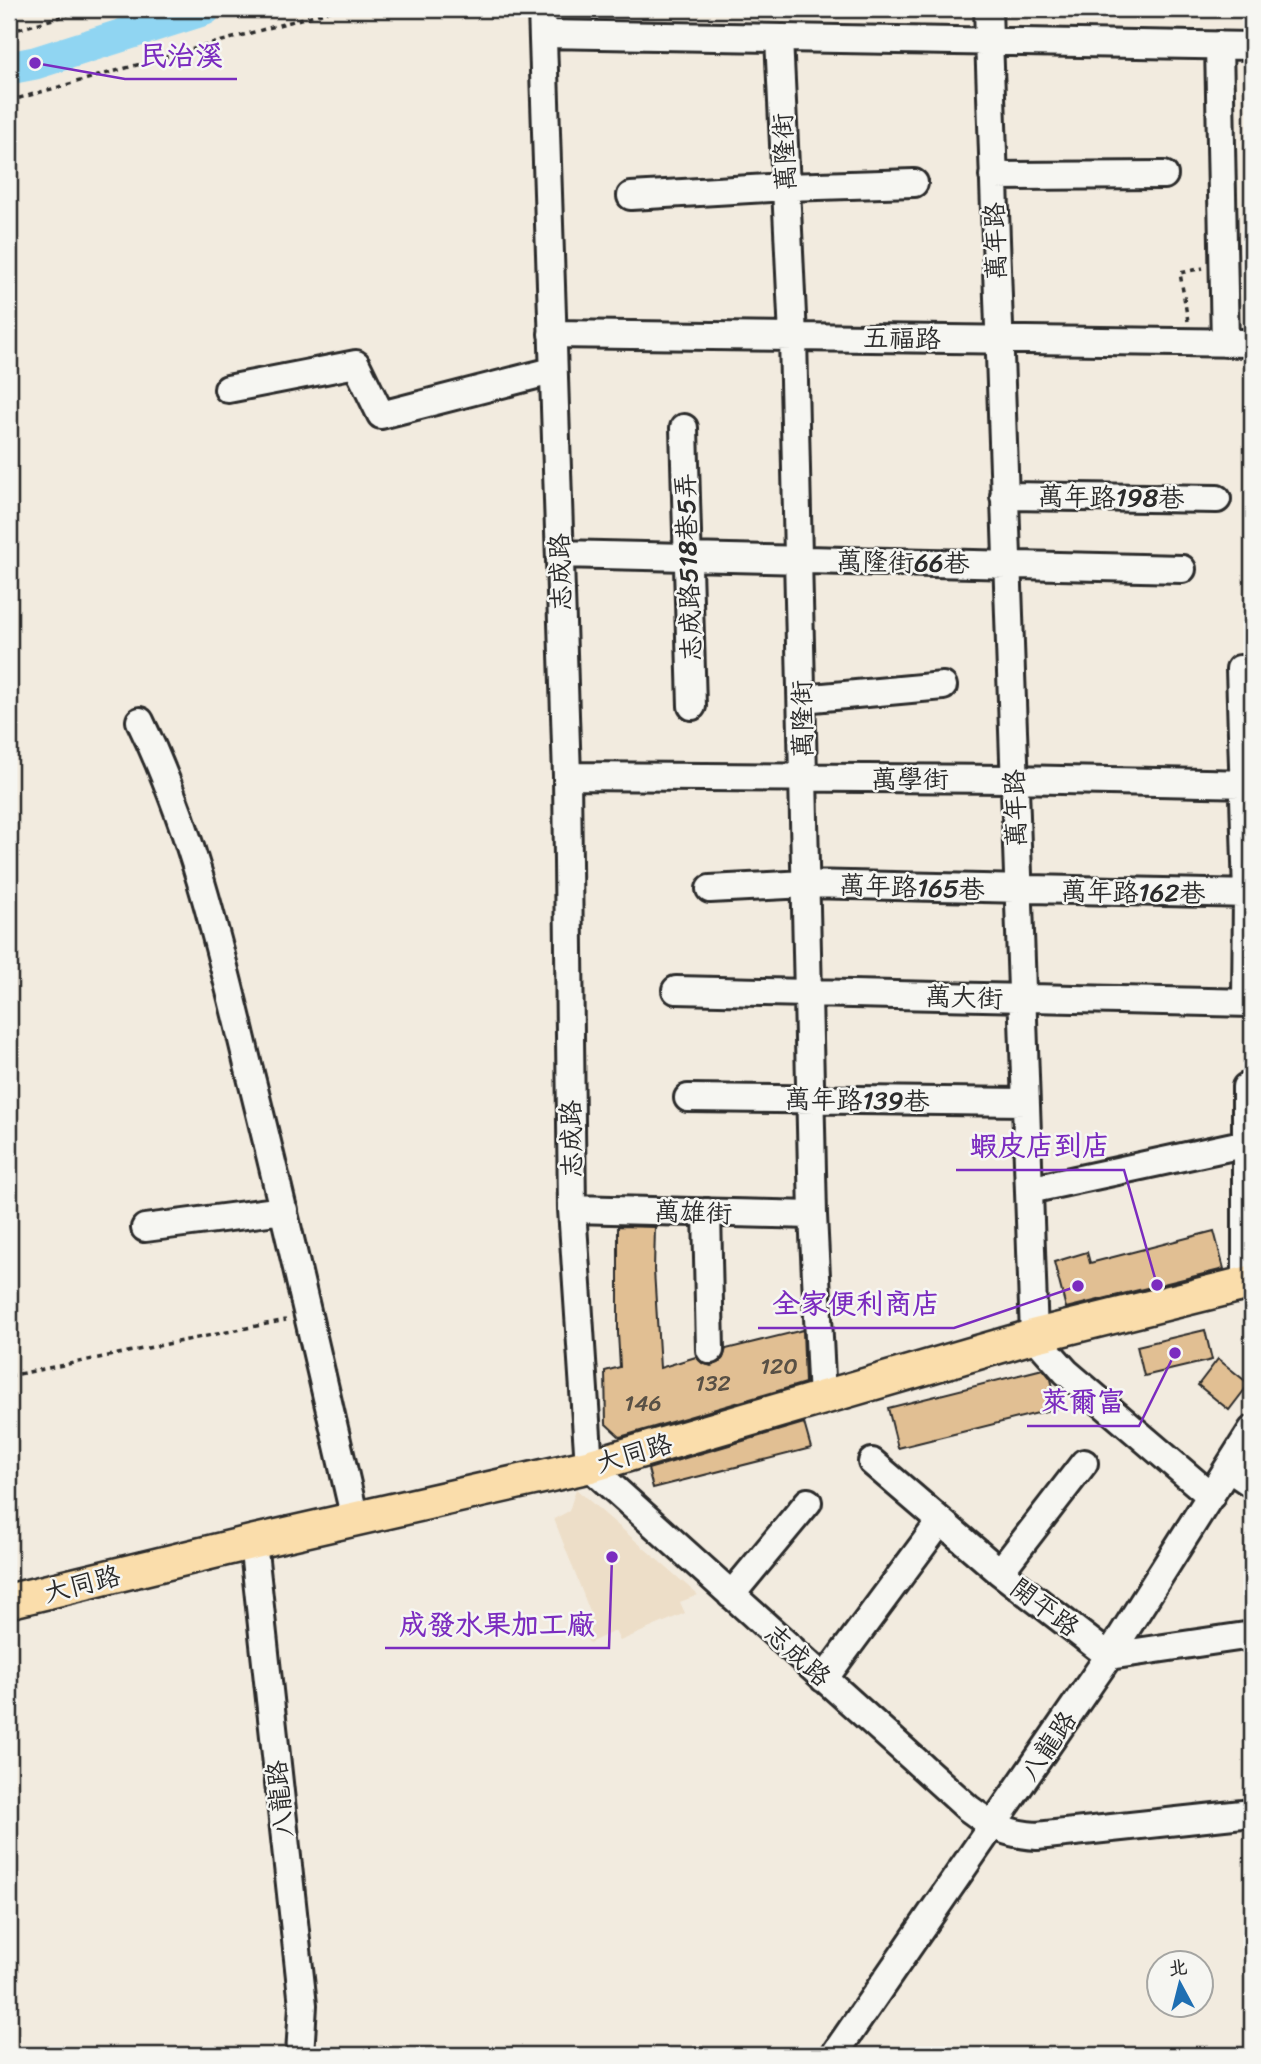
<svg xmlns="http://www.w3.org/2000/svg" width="1261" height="2064" viewBox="0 0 1261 2064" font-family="Sriracha,'LXGW WenKai TC',sans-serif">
  <rect width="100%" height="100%" fill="#f2ebdf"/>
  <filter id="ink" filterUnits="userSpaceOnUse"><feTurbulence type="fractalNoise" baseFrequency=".0143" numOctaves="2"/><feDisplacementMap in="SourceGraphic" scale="14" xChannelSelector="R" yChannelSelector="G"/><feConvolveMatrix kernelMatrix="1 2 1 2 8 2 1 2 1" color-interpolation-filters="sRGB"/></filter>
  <g filter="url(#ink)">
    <path fill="#eddec8" d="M576,1489L698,1595L680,1602L685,1613L620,1641L615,1631L589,1643L580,1624L592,1617L554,1519L569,1511Z"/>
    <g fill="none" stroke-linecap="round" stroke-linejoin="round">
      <path stroke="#90d5f2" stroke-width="33" d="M9,68L35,63L205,9"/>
    </g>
    <path fill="#e1bf93" stroke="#2b2b2b" stroke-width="2" d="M618,1226L655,1227L654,1270L660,1368L696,1357L702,1363L711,1366L719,1363L723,1358L726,1349L803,1330L805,1383L620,1437L606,1424L605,1371L620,1367L618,1333Z
      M1214,1231L1224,1269L1066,1308L1054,1262L1087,1252L1090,1263Z
      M1205,1330L1212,1360L1144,1376L1137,1346Z
      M1218,1359L1249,1384L1229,1410L1198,1385Z
      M1043,1369L1051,1379L1058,1408L898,1448L888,1408Z
      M804,1423L811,1448L653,1488L648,1469Z"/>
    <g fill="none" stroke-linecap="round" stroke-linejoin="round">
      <defs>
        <path id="minor" d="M542,9L567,776L572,1209L589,1466L968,1808C992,1826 1006,1834 1037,1836L1252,1813
          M988,9L1034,1336L1066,1372L1211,1496
          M543,34L1252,46
          M779,38L793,337L813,1215L822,1399
          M1219,45L1225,343
          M993,176L1164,175
          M631,196L786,187L914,183
          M552,334L1252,343
          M228,389L356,364L381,415L552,371
          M684,428L692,706
          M1004,496L1217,499
          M560,554L1182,569
          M1240,669L1247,894L1246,1003
          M802,699L943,686
          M140,721C193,830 220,948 248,1065C286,1216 320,1368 355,1519
          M567,776L1014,779L1252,784
          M710,889L806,884L1252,894
          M676,990L1252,1003
          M688,1098L1025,1102
          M1029,1190L1252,1142
          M572,1209L813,1215
          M707,1212L710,1350
          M145,1228L284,1210
          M1246,1284V1087
          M872,1462L1000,1572L1109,1656L1252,1635
          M1228,1468L1252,1484
          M253,1542L303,2005L300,2055
          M1000,1572L1084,1463
          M731,1595L808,1502
          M824,1679L940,1522
          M834,2055L1109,1656L1252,1430"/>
        <path id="major" d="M9,1601L253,1542L589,1466L1034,1336L1252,1282"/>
      </defs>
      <use href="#minor" stroke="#2b2b2b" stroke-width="32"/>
      <use href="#major" stroke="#2b2b2b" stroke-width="38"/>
      <path stroke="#2b2b2b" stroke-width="3.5" stroke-dasharray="5 5" stroke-linecap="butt" d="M9,32L87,9
        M9,101L336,9
        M1188,321L1180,273L1203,268
        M9,1376L286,1320"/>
      <use href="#minor" stroke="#f6f6f2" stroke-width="26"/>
      <use href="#major" stroke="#faddab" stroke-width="33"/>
    </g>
  </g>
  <g text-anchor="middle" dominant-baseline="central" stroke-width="5" stroke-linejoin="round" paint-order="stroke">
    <g font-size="23" fill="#585045">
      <text x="779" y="1366">120</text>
      <text x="713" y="1383">132</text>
      <text x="643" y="1403">146</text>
    </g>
    <g font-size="26" fill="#2b2b2b" stroke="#f6f6f2">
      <text transform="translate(784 152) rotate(-93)">萬隆街</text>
      <text transform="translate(995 241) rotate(-92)">萬年路</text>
      <text transform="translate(902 338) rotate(1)">五福路</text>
      <text transform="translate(1111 497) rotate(1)">萬年路198巷</text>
      <text transform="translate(903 562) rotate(1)">萬隆街66巷</text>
      <text transform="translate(688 567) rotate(-92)">志成路518巷5弄</text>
      <text transform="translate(560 572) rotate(-92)">志成路</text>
      <text transform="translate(802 719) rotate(-91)">萬隆街</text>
      <text x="910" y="779">萬學街</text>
      <text transform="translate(1015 808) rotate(-92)">萬年路</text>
      <text transform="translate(912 887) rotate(2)">萬年路165巷</text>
      <text transform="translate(1133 892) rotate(1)">萬年路162巷</text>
      <text transform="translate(964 997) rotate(2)">萬大街</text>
      <text transform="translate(857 1100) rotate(1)">萬年路139巷</text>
      <text transform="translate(571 1139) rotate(-91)">志成路</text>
      <text transform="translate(693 1212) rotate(2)">萬雄街</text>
      <text transform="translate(634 1453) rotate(-16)">大同路</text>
      <text transform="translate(82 1584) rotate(-14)">大同路</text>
      <text transform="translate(1045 1607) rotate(37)">開平路</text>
      <text transform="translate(798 1655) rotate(42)">志成路</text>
      <text transform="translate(1048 1746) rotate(-56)">八龍路</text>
      <text transform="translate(280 1799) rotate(-96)">八龍路</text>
    </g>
  </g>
  <path fill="none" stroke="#7b2cbf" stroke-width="2.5" d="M35 63L125 79H237M1157 1285L1124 1170H956M1078 1286L954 1328H758M1175 1353L1139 1426H1027M612 1557L609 1648H385"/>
  <g fill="#7b2cbf" stroke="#f6f6f2" stroke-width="2.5">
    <circle cx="35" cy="63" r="7"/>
    <circle cx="1157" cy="1285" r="7"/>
    <circle cx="1078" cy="1286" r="7"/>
    <circle cx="1175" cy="1353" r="7"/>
    <circle cx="612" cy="1557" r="7"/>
  </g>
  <g font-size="28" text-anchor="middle" font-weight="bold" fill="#7b2cbf" stroke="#f6f6f2" stroke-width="5" stroke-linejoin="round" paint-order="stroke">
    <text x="181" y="65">民治溪</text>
    <text x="1040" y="1155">蝦皮店到店</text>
    <text x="856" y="1313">全家便利商店</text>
    <text x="1083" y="1411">萊爾富</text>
    <text x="497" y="1634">成發水果加工廠</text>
  </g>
  <rect width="1261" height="2064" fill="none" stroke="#f6f6f2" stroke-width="35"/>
  <rect x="18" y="18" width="1226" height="2029" fill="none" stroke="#2b2b2b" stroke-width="2.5" filter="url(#ink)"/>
  <g transform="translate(1180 1984) rotate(353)"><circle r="33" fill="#f6f6f2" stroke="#a5a5a2" stroke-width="2"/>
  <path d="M0-5L12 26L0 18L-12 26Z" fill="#1f6fb2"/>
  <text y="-10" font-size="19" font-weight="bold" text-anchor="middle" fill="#2b2b2b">北</text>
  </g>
</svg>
